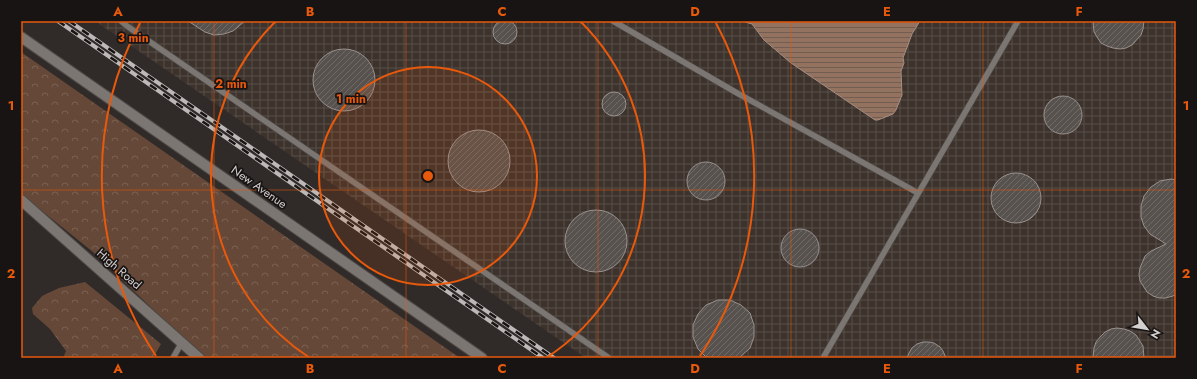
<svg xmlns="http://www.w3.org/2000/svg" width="1197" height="379" viewBox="0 0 1197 379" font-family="Jost,sans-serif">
  <defs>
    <pattern id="industrial-grid" width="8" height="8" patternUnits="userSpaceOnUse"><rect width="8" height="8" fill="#3d322c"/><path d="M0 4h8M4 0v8" fill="none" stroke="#584f4a"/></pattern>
    <pattern id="forest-crowns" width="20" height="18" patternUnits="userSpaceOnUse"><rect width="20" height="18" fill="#654837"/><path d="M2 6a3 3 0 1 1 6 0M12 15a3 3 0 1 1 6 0" fill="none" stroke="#7a6153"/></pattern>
    <pattern id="water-rules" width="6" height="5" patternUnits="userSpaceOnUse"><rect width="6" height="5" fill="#93725f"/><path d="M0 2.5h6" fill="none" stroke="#725d52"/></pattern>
    <pattern id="building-hatch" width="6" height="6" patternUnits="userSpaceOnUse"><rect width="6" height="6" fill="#58524f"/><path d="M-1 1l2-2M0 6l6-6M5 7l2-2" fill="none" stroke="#6f6a67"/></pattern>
  </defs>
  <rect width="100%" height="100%" fill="#302b29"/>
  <path fill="url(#industrial-grid)" d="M95,21H1176V358H586Z"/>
  <path fill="url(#forest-crowns)" d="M21,52L460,358H205L182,337L93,252L21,194Z
    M85,282L161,344L153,358H63L66,351L50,329L33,314L32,308L42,296L59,288Z"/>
  <path fill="url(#water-rules)" stroke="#a68e81" d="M742,21H920L912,34L903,58L904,63L901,71L902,95L896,110L893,114L878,120H875L791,63L764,40L752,24Z"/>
  <path fill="url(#building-hatch)" stroke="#98918e" d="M493 32a12 12 0 1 1 24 0a12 12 0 1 1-24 0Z
    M188,21H245L233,31L224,34L214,35L205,32Z
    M1093,21H1144L1143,29L1141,35L1132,45L1126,48L1120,49L1113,48L1107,46L1101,43L1097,37L1094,32Z
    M313 80a31 31 0 1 1 62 0a31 31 0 1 1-62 0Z
    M602 104a12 12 0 1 1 24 0a12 12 0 1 1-24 0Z
    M1044 115a19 19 0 1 1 38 0a19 19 0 1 1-38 0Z
    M448 161a31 31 0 1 1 62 0a31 31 0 1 1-62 0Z
    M687 181a19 19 0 1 1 38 0a19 19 0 1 1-38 0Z
    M991 198a25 25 0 1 1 50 0a25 25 0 1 1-50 0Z
    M1171,179L1176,180V295L1166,298H1159L1153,296L1147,292L1140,281L1139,274L1140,268L1145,256L1151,251L1166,244L1150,234L1144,226L1141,217V206L1144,196L1151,187L1160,181Z
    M565 241a31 31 0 1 1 62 0a31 31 0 1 1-62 0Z
    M781 248a19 19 0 1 1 38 0a19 19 0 1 1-38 0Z
    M718,300H730L741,305L750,313L754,325V337L750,348L739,358L706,357L698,349L693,337V325L698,314L706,305Z
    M1117,328L1124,329L1130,331L1136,335L1143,346L1144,358H1093L1094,348L1096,342L1100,337L1105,332L1111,329Z
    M923,342H929L934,343L940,347L943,351L946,358H907L909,353L912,348L917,344Z"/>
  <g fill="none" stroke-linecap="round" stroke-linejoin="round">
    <defs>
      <path id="service" d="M121,21L127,26L609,358
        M613,21L737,93L918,193
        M173,358L182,342
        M823,358L1018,21"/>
      <path id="minor" d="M21,200L199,358"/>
      <path id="secondary" d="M21,37L482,358"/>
    </defs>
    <use href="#service" stroke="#4d4946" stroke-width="7"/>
    <use href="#minor" stroke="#4d4946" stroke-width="12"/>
    <use href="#secondary" stroke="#4d4946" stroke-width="12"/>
    <use href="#service" stroke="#7c7673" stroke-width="5.5"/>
    <use href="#minor" stroke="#7c7673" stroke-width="10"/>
    <use href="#secondary" stroke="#7c7673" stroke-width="10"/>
    <defs>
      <path id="rail" d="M58,21L543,358
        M69,21L554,358"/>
    </defs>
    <use href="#rail" stroke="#bdb9b8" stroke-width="4"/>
    <use href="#rail" stroke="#171413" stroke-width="2.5" stroke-dasharray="8" stroke-linecap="butt"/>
  </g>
  <path fill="none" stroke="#e8590c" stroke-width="1" stroke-opacity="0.55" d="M214,21V358M406,21V358M598,21V358M791,21V358M983,21V358M21,190H1176"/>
  <circle cx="428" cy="176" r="109" fill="#e8590c" fill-opacity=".12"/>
  <g fill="none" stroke="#e8590c" stroke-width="2">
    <circle cx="428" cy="176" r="109"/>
    <path d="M310 358A217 217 0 0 1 276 21M580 21A217 217 0 0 1 546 358"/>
    <path d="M156 356A326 326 0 0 1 140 23M716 23A326 326 0 0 1 700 356"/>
  </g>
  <g text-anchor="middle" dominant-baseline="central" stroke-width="3.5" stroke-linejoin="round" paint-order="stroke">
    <g font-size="12" fill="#d4d0cf" stroke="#171413">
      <text transform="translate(259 187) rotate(35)">New Avenue</text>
      <text transform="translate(119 269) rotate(41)">High Road</text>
    </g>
  </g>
  <circle cx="428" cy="176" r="6" fill="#e8590c" stroke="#171413" stroke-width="2"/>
  <g font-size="12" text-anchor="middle" font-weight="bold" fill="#e8590c" stroke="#171413" stroke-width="3.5" stroke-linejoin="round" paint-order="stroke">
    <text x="133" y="42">3 min</text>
    <text x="231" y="88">2 min</text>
    <text x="351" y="103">1 min</text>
  </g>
  <rect width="1197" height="379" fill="none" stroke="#171413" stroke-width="44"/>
  <g transform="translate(1147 329) rotate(121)" stroke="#171413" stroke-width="3" paint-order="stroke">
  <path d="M0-3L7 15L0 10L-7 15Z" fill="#d4d0cf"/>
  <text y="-6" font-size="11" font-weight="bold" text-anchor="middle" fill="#d4d0cf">N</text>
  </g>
  <rect x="22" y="22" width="1153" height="335" fill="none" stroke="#e8590c" stroke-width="1.5"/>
  <g font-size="13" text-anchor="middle" font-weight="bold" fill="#e8590c">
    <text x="118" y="16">A</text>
    <text x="310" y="16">B</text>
    <text x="502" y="16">C</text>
    <text x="695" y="16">D</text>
    <text x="887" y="16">E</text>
    <text x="1079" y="16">F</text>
    <text x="11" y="110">1</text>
    <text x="1186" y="110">1</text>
    <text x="11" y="278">2</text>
    <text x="1186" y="278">2</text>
    <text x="118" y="373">A</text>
    <text x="310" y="373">B</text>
    <text x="502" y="373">C</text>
    <text x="695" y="373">D</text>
    <text x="887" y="373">E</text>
    <text x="1079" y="373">F</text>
  </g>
</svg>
